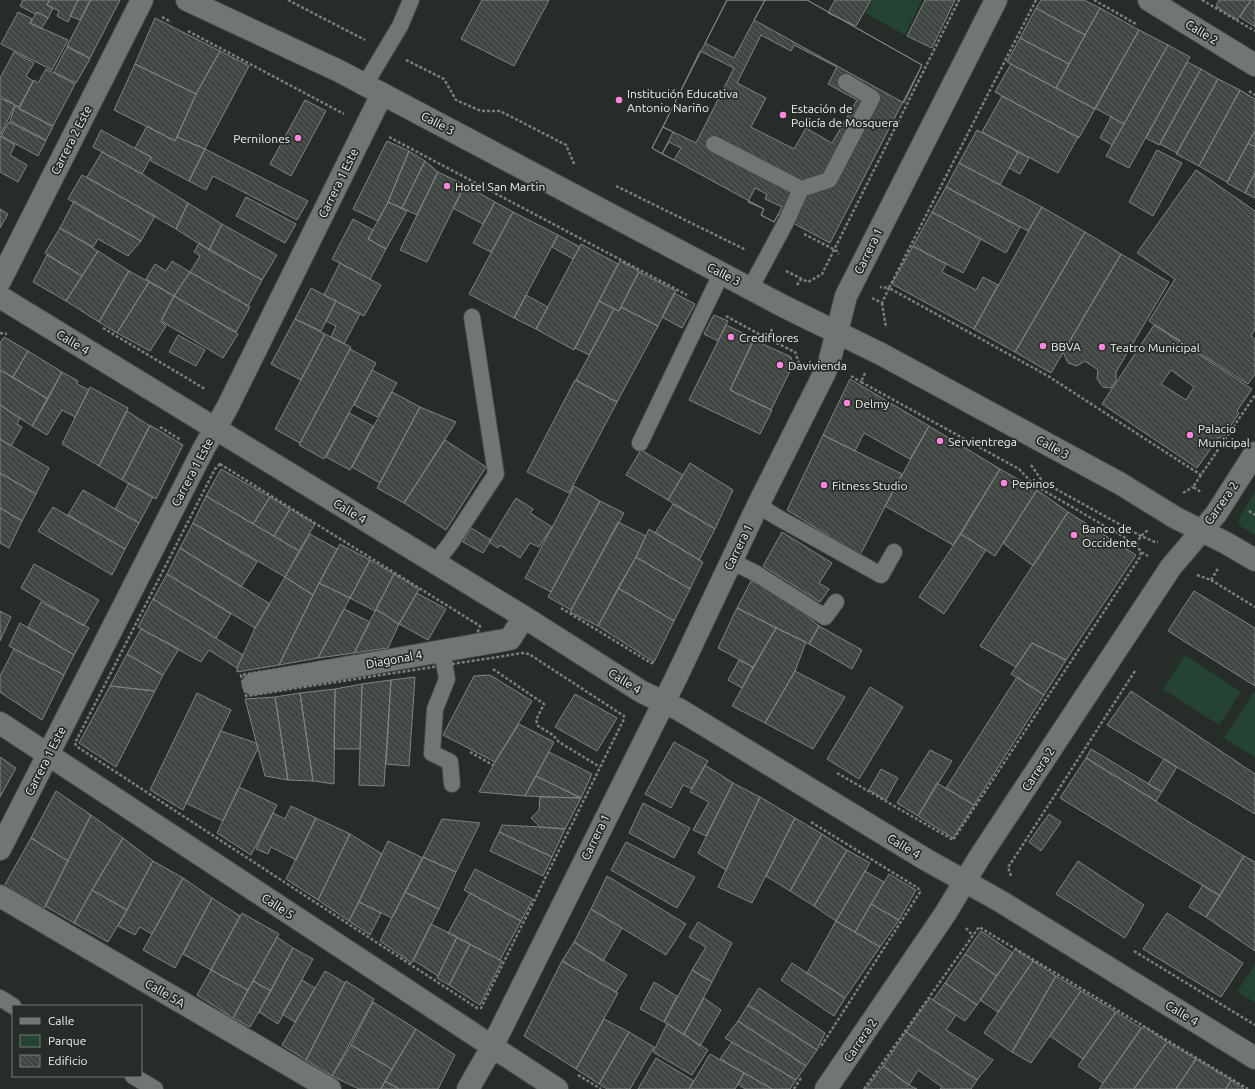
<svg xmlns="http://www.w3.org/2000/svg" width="1255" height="1089" viewBox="0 0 1255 1089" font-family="Ubuntu,sans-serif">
  <defs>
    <pattern id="building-back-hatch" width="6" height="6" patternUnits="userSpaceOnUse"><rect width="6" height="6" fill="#404642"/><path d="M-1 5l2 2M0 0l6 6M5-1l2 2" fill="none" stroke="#5c615e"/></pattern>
  </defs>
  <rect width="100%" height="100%" fill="#262c28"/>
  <path fill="#244332" d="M873,0H922L905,35L865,13Z
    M1255,491V535L1240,526L1238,520Z
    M1185,655L1241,692L1219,725L1163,689Z
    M1254,692H1255V757L1224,738Z
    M1255,964V1002L1237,992Z"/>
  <path fill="url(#building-back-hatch)" stroke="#7f8682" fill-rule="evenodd" d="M23,0H49L47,5L53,8L48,18L37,12L35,14L20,6Z
    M50,0H78L68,22L57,16L59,11L47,5Z
    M78,0H90L80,20L70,16Z
    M91,0H120L90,58L67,46Z
    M482,0H549L514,66L461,39Z
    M727,0H807L922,65L830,243L778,215L774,222L761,215L764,209L652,148Z
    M727,0H765L734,58L705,43Z
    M765,0H807L922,65L904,103L754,20Z
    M835,0H871L856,26L828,13Z
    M925,0H955L932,48L907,36Z
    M1041,0H1084L1100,8L1085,35L1036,8Z
    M1219,0H1251L1237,20L1216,6Z
    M1251,0H1255V27L1240,17Z
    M1036,8L1085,35L1069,64L1020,38Z
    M1100,8L1139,30L1095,109L1056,88Z
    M18,12L32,19L30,23L68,40L52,70L1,44Z
    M37,12L48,18L41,29L30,23Z
    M155,18L220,51L196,94L135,64Z
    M1139,30L1168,45L1124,124L1095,108Z
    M761,35L791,51L794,45L837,67L828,84L857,100L832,143L806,128L794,149L751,127L766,98L737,83Z
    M1020,38L1069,64L1056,88L1007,62Z
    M1168,45L1190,57L1129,168L1106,156Z
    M67,47L90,59L76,83L54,72Z
    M220,51L249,66L205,149L177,137L196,94Z
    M700,51L734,68L696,143L663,127Z
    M14,52L34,63L26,76L33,81L19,107L0,96V78Z
    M1187,62L1201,69L1159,145L1146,138Z
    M135,64L196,94L175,141L114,110Z
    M1011,64L1095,109L1079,138L995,92Z
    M46,69L75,84L53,126L19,109L34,80L38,83Z
    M1201,69L1218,79L1177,153L1160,144Z
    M1218,79L1240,90L1199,166L1176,154Z
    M1240,90L1255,99V131L1227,182L1199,166Z
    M1002,96L1078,137L1058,173L982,132Z
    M0,98L15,105L1,134H0Z
    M305,100L326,111L291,176L270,164Z
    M15,106L53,127L46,140L10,121Z
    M1111,117L1124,124L1112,145L1100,138Z
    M9,122L46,141L38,156L1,136Z
    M147,126L175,141L177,137L205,149L189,181L151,161V157L135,148Z
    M663,127L673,132L662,154L652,148Z
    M101,130L151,157L142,174L93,147Z
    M977,130L1018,152L1000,185L959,163Z
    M1255,131V147L1248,143Z
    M0,136L15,145L10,155L27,165L18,182L0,172Z
    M387,141L409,151L388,202L378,221L353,209Z
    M669,142L681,148L674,160L662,154Z
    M1248,143L1255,147V173L1245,193L1227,183Z
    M205,149L308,201L297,220L213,176L206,190L189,181Z
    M1157,150L1182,163L1153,216L1129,202Z
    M409,151L425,161L402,208L388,202Z
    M102,152L142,174L188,203L176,229L87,177Z
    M1018,152L1029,158L1020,174L1009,168Z
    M425,161L438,172L417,215L402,208Z
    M959,163L1042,207L1028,231L946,187Z
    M1196,170L1255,211V329L1251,336L1255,339V374L1248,384L1149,321L1175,279L1137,253Z
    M438,172L465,185L427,262L400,250Z
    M1255,173V198L1245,193Z
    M82,175L155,216L141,241L68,199Z
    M465,185L495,202L483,224L453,208Z
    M946,187L1020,227L1006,253L932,212Z
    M755,188L767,194L765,199L782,207L774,222L761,215L764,209L748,202Z
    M246,197L296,224L285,243L236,216Z
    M74,201L141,241L128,256L98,239L93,247L60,228Z
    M388,202L407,211L386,249L368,239Z
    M495,202L513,212L491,252L473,243Z
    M188,203L222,224L209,250L176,229Z
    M1042,207L1085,232L1015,352L974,329Z
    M0,209L8,214L0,228Z
    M513,212L558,235L514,318L469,294Z
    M932,212L981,239L963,273L913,246Z
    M353,219L373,230L368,239L386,249L370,279L332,259Z
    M222,224L277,255L262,280L209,250Z
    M60,228L98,251L82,276L45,253Z
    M1085,232L1121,254L1051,373L1015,352Z
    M558,235L580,247L573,259L552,247Z
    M199,243L262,280L248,306L190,272L200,256L194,252Z
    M581,244L618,264L574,350L536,329Z
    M913,246L946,264L942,272L976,290L983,277L998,285L974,329L892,284Z
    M98,251L129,271L99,322L66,301Z
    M1121,254L1169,282L1116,372V381L1111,388L1103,387L1097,379L1098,370L1085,361L1077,366L1068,363L1063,352Z
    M47,255L82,276L66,301L33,282Z
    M172,261L190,272L174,296L146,279L155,264L166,271Z
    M620,261L639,271L619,311L599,301Z
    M340,263L381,285L364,316L324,295Z
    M129,271L149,282L117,333L99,322Z
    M190,272L250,307L236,332L174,296Z
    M639,272L676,291L658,326L621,307Z
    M149,282L174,296L161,321L166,326L150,351L117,333Z
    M311,288L336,301L321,331L295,319Z
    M674,293L695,304L682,328L662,317Z
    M526,295L548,307L536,329L514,318Z
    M174,296L238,334L223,358L161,321Z
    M336,301L360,314L344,344L331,337L336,326L326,321Z
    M599,301L614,309L589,355L575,348Z
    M621,307L658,326L617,402L576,380L614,309L619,311Z
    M714,315L728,321L718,341L704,334Z
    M295,319L325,334L301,380L271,364Z
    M726,325L754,338L730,390L772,410L760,434L689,400Z
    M1154,325L1252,389L1237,411L1239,413L1222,439L1219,437L1197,468L1102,404ZM1171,370L1194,387L1186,400L1161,384Z
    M325,334L351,347L300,443L275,429Z
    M178,335L205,350L196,366L169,352Z
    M4,337L28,351L13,377L0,370V343Z
    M754,340L791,357L793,365L771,410L730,390Z
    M350,349L376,363L324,459L299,445Z
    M28,351L62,372L48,399L13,377Z
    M0,370L48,399L32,426L0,405Z
    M372,370L397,383L377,417L354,405Z
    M62,372L78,381L77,384L89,390L75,417L62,410L47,435L32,426Z
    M850,379L929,426L910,459L864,433L855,451L823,435Z
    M575,380L617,402L569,493L527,472Z
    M90,387L128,408L99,466L62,444Z
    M392,392L420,407L380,483L352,467Z
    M0,405L20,418L17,424L22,427L11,446L0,439Z
    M420,407L456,422L404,503L377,488Z
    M127,411L150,426L122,480L99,466Z
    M349,413L373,426L350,470L326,457Z
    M150,425L183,445L156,499L122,480Z
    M929,426L1000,469L953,545L885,506Z
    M823,435L902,474L860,555L787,510Z
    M0,439L49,468L36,494L0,473Z
    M445,440L486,467L446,530L404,503Z
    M641,450L683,475L668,500L626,475Z
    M690,463L733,490L715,529L668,500Z
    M221,469L270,497L253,524L206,496Z
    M1000,469L1037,490L995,556L961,534Z
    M0,473L36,494L22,521L0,508Z
    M129,483L153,497L139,523L115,509Z
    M574,486L600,501L551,592L525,578Z
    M83,490L139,523L125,549L68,515Z
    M1037,490L1068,512L1033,566L1003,543Z
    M206,496L299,551L285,577L193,523Z
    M270,497L290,509L274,536L253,524Z
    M516,498L533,509L530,513L552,527L539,547L530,543L520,558L500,545L498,548L489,542Z
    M600,501L624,513L571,610L548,597Z
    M673,504L715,529L699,560L655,533Z
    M53,507L125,549L112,575L38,531Z
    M0,508L22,521L9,548L0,543Z
    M290,509L315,524L299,551L274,536Z
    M1068,512L1136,555L1066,660L1032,643L1016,667L980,646Z
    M618,522L646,536L636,557L598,626L570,612Z
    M193,523L257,562L241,587L180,548Z
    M471,528L491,540L483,553L463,542Z
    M649,529L703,562L690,589L636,557Z
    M782,532L832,563L819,583L829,589L820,602L763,566Z
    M310,534L337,549L313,595L285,577Z
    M961,534L986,550L944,614L919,597Z
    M340,544L370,560L350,598L319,583Z
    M180,548L270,604L255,628L167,574Z
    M636,557L690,589L674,621L618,588Z
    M370,560L394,574L375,611L350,598Z
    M34,564L99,600L84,626L21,588Z
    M167,574L231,614L216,638L153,599Z
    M394,574L419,589L399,624L376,609Z
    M285,577L313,595L279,665L237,672V668L255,628Z
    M751,581L784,597L819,626L809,644L737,608Z
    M319,583L350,598L318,658L279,665Z
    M618,588L674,621L654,662L598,626Z
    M1194,591L1255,628V686L1168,631Z
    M417,593L446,609L428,640L399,624Z
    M153,599L243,655L237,668L209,650L201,662L138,627Z
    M41,602L89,628L74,655L28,627Z
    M737,608L776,628L753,667L718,648Z
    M344,609L370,622L354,653L318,658Z
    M376,609L399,624L388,648L354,653Z
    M0,611L11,617L0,641Z
    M20,623L74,655L64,675L9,646Z
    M819,626L862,650L852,669L809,644Z
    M776,628L806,642L795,671L765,723L732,706Z
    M141,629L179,649L163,675L127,654Z
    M1032,643L1066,660L1044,695L1011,674Z
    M14,649L64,675L42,720L0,692V676Z
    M127,654L163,675L155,691L110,686Z
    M739,660L753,667L742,688L728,680Z
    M795,671L845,697L813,749L765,723Z
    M490,675L532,701L495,762L443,735L474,676Z
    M415,677L409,766L386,764L391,680Z
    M1017,677L1044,695L974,805L946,788Z
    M391,680L384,786L359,785L362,684Z
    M362,684L360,749H334L335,689Z
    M110,686L155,691L116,767L79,743Z
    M870,687L903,707L859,779L827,759Z
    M335,689L334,784L313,781L300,693Z
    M1131,691L1255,774V814L1107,725Z
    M197,693L231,710L183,810L150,790Z
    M300,693L313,781L288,780L275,697Z
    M575,694L617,718L597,751L555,727Z
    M275,697L288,780L265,776L245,699Z
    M519,724L554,742L525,796L479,792L495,762Z
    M221,731L256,743L258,748L223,821L186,803Z
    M674,742L708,761L692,789L683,785L671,808L645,794Z
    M1091,749L1162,792L1156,801L1086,758Z
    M930,750L952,761L918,816L897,803Z
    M549,752L592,774L581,798L536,776Z
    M0,757L16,768L0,797Z
    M1086,758L1244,856L1220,896L1060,798Z
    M1164,759L1177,767L1162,792L1148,784Z
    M705,765L733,783L706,836L693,830L709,802L690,792Z
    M881,769L898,778L886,800L869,790Z
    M536,776L581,798L525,796Z
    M733,783L760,797L726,870L698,853Z
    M937,783L974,805L953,838L918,816Z
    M239,787L277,805L251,855L217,833Z
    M56,791L91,815L68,861L31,838Z
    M540,797L581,798L565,829L540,827L531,818L539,810Z
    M760,797L795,818L752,903L718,887Z
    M643,803L690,828L674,858L629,833Z
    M291,806L316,818L296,860L271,847L268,854L256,849L273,813L285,819Z
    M1049,814L1061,822L1041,851L1029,842Z
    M91,815L123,838L92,890L74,923L45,906Z
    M316,818L350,834L318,900L286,879Z
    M795,818L822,834L790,891L766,876Z
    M442,819L480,823L456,872L423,857Z
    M502,825L540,827L565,829L552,857L499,832Z
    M499,832L552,857L543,876L490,851Z
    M350,834L382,854L349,921L318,900Z
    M822,834L847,850L814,906L790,891Z
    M31,838L68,861L44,909L4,886Z
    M123,838L153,861L127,910L92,890Z
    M388,841L423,858L392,918L359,902Z
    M626,842L695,877L677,908L611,870Z
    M847,850L870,863L836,921L814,906Z
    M1244,856L1255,862V951L1206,917Z
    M423,857L456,872L439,909L405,892Z
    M153,861L183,878L152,934L140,927L135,935L118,926Z
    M1078,861L1144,905L1125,938L1056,894Z
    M475,869L533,899L521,921L464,890Z
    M865,871L884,882L855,932L836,921Z
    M889,874L916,890L899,920L871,904Z
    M607,876L686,924L666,955L591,909Z
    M183,878L212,898L175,968L143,950Z
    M1203,885L1220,896L1206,917L1189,907Z
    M92,890L127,910L108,942L74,923Z
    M405,892L439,909L412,963L380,941Z
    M470,893L521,921L500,960L448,933Z
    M212,898L240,916L211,970L183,954Z
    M359,902L381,913L370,935L349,921Z
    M871,904L899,920L880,947L855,932Z
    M591,909L622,928L603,961L574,942Z
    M242,913L279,934L248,990L211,970Z
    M1167,913L1243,963L1221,997L1143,949Z
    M836,921L880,947L845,998L807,973Z
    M698,922L732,943L712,982L692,970L706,947L689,937Z
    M431,924L457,937L438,976L413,960Z
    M981,931L1013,953L997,976L965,954Z
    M277,937L293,948L271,991L253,981Z
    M457,937L470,944L449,985L437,978Z
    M574,942L627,975L616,992L562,961Z
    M470,944L502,961L480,1005L449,985Z
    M293,948L313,959L278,1024L259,1012Z
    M1015,949L1033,961L998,1012L980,1000Z
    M965,954L997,976L977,1005L945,983Z
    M562,961L618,993L576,1069L524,1036Z
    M1033,961L1056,976L1012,1052L984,1033Z
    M792,963L845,998L834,1016L781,980Z
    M211,970L248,990L233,1018L197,995Z
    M692,970L712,982L684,1034L664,1022Z
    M325,971L345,983L306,1060L282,1045Z
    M1056,976L1081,991L1031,1063L1012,1052Z
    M302,980L315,988L295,1022L282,1014Z
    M253,981L271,991L250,1027L233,1018Z
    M346,981L374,999L332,1076L306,1060Z
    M654,982L677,996L664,1022L640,1009Z
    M945,983L977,1005L965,1021L933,1000Z
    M759,988L825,1033L817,1050L748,1005Z
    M1081,991L1116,1012L1083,1059L1050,1036Z
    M704,998L721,1010L700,1046L684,1034Z
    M930,998L956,1015L946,1030L993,1060L977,1080L906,1032Z
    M373,1002L416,1029L392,1069L351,1045Z
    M748,1005L817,1050L806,1066L738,1021Z
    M1116,1012L1141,1028L1103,1083L1078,1066Z
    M604,1019L629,1032L599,1084L576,1069Z
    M738,1021L806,1066L796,1080L725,1038Z
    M667,1024L708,1050L692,1075L653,1052Z
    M1143,1026L1167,1042L1134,1089H1099Z
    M416,1029L455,1055L438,1089H399L385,1081Z
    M629,1032L654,1047L630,1089H607L599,1084Z
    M906,1032L977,1080L971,1089H940L942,1087L918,1070L909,1085L883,1066Z
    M732,1042L796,1080L790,1089H772L720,1059Z
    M1167,1042L1196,1059L1176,1089H1134Z
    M351,1045L392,1069L381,1089H359L332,1076Z
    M710,1054L744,1073L735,1089H689Z
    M656,1058L694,1081L689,1089H638Z
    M1196,1059L1231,1080L1226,1089H1176Z
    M883,1066L909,1085L917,1089H866Z
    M744,1073L772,1089H745L738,1084Z
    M1231,1080L1244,1089H1226Z
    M385,1081L399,1089H381Z"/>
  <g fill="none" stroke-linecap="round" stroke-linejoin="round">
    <defs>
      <path id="lane" d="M364,86L400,26L411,0
        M714,144L801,189
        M751,287L787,220L801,189L829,180L872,98L846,82
        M640,443L722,272
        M758,505L777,517L881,575L894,552
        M731,561L757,574L825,617L836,602
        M435,563L450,544L496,474L472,317
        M442,651L447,679L435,709L432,753L450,762L452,784
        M0,998L13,1006
        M133,1076L155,1089"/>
      <path id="street" d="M1149,0L1255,65
        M0,281L142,0
        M0,297L524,617L642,692L680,710L925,859L1000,901L1255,1058
        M253,684L510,639L524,617
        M0,723L557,1089
        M0,849L204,448L227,408L382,94
        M0,896L330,1089
        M468,1089L492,1047L676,678L758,505L824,374L829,363L846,296L996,0
        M826,1089L945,914L979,858L1171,567L1216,514L1255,453"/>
      <path id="secondary" d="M187,0L339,71L785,307L881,354L1121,484L1176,518L1226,543L1255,560"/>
    </defs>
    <use href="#lane" stroke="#454946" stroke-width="18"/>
    <use href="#street" stroke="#454946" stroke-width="24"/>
    <use href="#secondary" stroke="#454946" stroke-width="24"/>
    <path stroke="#7b807d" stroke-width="2.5" stroke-dasharray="3 2" stroke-linecap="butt" d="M288,0L365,40
      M1036,0L889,288L1048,376L1201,475L1255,395
      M1094,0L1136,24
      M1202,0L1255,31
      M162,17L171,22
      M188,31L344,114
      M406,60L444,79L456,100L481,111H500L566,145L575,166
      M1249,91L1255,95
      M389,137L687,295
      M616,186L746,250
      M804,234L837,251L839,254
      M786,271L808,282L822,274L959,0
      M797,285L801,279
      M872,298L882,303L889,288L880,287
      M882,303L886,328
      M726,316L768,339
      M103,328L205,389
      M772,329L768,339L795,352L799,363L798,365
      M0,333L7,334
      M865,373L861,382L1019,469L1034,485L1136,544L1141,536L1148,530
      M851,376L861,382
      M160,427L181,440
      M220,464L480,626L477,634L471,638L241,675L246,696L523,653L529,654L624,716V719L481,1008H477L76,746L75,743L215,469Z
      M1031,465L1043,482L1141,536L1155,542H1158
      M1201,475L1193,487L1201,492
      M1183,493L1193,487
      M1249,511L1255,515
      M1136,544L1141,552L1148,556
      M1197,575L1211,580L1219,567
      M1211,580L1255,607
      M561,608L651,663H655
      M493,669L544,704L536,720L538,726L553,735L559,742L600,767
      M470,752L493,765
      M837,773L953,840L1140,557L1141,552
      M811,822L918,888L920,892L820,1048
      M1011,876L1008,867L1011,863L1135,671
      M966,928L973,936
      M1134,951L1255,1025
      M578,1075L601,1089
      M794,1089L801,1078
      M864,1089L979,927L1248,1089"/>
    <use href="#lane" stroke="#707672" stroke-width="16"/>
    <use href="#street" stroke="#707672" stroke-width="22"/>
    <use href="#secondary" stroke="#707672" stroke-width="22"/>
  </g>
  <g fill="#ff85de" stroke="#262c28" stroke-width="1.5">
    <circle cx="619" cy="100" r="4"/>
    <circle cx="783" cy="115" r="4"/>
    <circle cx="298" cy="138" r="4"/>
    <circle cx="447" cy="186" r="4"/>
    <circle cx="731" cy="337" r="4"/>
    <circle cx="1043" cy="346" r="4"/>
    <circle cx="1102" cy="347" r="4"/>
    <circle cx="780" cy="365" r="4"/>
    <circle cx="847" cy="403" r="4"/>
    <circle cx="1190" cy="435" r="4"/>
    <circle cx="940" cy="441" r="4"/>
    <circle cx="1004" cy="483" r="4"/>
    <circle cx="824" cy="485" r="4"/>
    <circle cx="1074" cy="535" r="4"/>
  </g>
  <g text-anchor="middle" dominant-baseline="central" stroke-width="3.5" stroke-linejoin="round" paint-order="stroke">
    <g font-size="12" fill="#eef1ef" stroke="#262c28">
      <text transform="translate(1202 32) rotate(31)">Calle 2</text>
      <text transform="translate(438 123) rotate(28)">Calle 3</text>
      <text transform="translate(71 140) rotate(-63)">Carrera 2 Este</text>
      <text transform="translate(338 183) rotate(-64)">Carrera 1 Este</text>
      <text transform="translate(868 251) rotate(-64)">Carrera 1</text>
      <text transform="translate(724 274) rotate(27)">Calle 3</text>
      <text transform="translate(73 342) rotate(31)">Calle 4</text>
      <text transform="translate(1053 447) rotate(29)">Calle 3</text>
      <text transform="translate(192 472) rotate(-62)">Carrera 1 Este</text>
      <text transform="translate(1221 503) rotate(-55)">Carrera 2</text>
      <text transform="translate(350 511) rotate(31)">Calle 4</text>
      <text transform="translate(738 547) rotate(-64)">Carrera 1</text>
      <text transform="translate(394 659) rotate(-10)">Diagonal 4</text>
      <text transform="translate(625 681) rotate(32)">Calle 4</text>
      <text transform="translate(45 761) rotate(-63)">Carrera 1 Este</text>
      <text transform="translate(1038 769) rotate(-57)">Carrera 2</text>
      <text transform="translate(595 837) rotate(-64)">Carrera 1</text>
      <text transform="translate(904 846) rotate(31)">Calle 4</text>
      <text transform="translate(278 906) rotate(33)">Calle 5</text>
      <text transform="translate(165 993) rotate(30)">Calle 5A</text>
      <text transform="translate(1182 1013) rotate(31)">Calle 4</text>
      <text transform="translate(860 1040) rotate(-56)">Carrera 2</text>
    </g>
    <g font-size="12" fill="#eef1ef" stroke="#262c28" text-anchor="start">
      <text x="627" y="93">Institución Educativa<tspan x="627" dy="14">Antonio Nariño</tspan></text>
      <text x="791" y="108">Estación de<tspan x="791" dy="14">Policía de Mosquera</tspan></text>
      <text x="290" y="138" text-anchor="end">Pernilones</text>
      <text x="455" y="186">Hotel San Martin</text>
      <text x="739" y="337">Crediflores</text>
      <text x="1051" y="346">BBVA</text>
      <text x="1110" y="347">Teatro Municipal</text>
      <text x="788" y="365">Davivienda</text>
      <text x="855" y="403">Delmy</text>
      <text x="1198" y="428">Palacio<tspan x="1198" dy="14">Municipal</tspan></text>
      <text x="948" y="441">Servientrega</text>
      <text x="1012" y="483">Pepinos</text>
      <text x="832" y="485">Fitness Studio</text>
      <text x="1082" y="528">Banco de<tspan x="1082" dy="14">Occidente</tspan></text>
    </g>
  </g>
  <rect x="12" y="1005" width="130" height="72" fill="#262c28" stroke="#767b78"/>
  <rect x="20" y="1018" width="20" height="6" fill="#707672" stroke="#767b78"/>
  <text x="48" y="1025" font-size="12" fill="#eef1ef">Calle</text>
  <rect x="20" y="1035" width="20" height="12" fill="#244332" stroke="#767b78"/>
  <text x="48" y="1045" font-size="12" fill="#eef1ef">Parque</text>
  <rect x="20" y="1055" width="20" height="12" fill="url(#building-back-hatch)" stroke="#767b78"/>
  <text x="48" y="1065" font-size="12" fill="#eef1ef">Edificio</text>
</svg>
